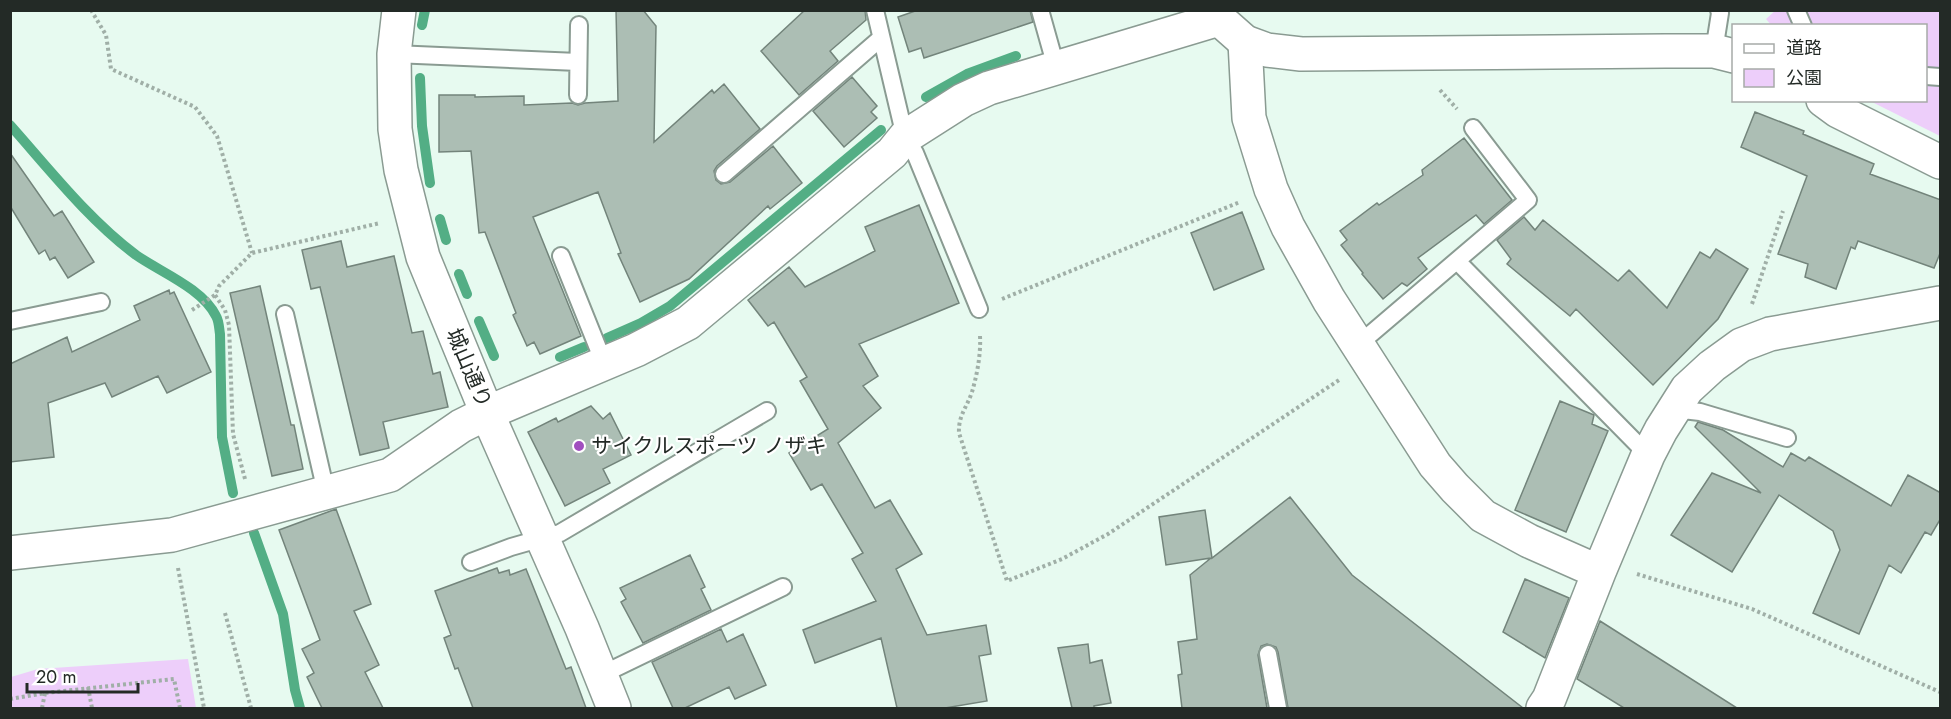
<svg xmlns="http://www.w3.org/2000/svg" width="1951" height="719" viewBox="0 0 1951 719" font-family="Jost,'Noto Sans JP',sans-serif">
  <rect width="100%" height="100%" fill="#e7faf0"/>
  <path fill="#edcefa" d="M1776,10L1940,11V136L1870,101L1926,100V26H1772L1766,19Z
    M188,659L196,708H11V677L38,669Z"/>
  <g fill="none" stroke-linecap="round" stroke-linejoin="round">
    <path stroke="#53ae85" stroke-width="10" d="M422,25L425,10
      M420,78L422,126L430,183
      M926,97L967,74L1016,56
      M10,125C50,170 88,219 136,255C160,272 202,288 216,316C219,321 219,328 220,334L222,437L233,493
      M440,219L446,240
      M459,274L467,294
      M479,321L494,356
      M607,338L641,323L670,306L881,130
      M560,357L584,347
      M254,533L283,614L295,690L300,708"/>
  </g>
  <path fill="#acbeb4" stroke="#73847b" stroke-width="1.5" d="M616,10H643L656,26L654,142L712,90L714,93L724,84L760,129L717,166L714,171L716,180L721,184L730,182L773,146L802,183L770,209L768,206L689,279L640,302L618,254L621,253L598,192L533,217L581,336L540,354L534,342L527,346L513,315L516,313L485,232L479,233L471,151L439,152V95H475V97L524,96V105L572,103L578,105L585,103L618,101Z
    M805,10H865L866,20L830,51L838,61L799,95L761,51Z
    M918,10H1030L1033,22L924,58L921,48L909,52L898,17Z
    M852,77L877,106L871,112L877,118L844,147L813,111Z
    M1755,112L1804,131L1803,134L1874,164L1870,174L1941,200V251L1934,268L1858,241L1855,249L1851,247L1836,289L1805,277L1808,264L1778,254L1807,176L1741,147Z
    M1464,138L1512,200L1484,224L1476,215L1418,258L1427,269L1407,286L1402,283L1383,299L1362,274L1363,273L1341,245L1347,240L1340,231L1377,203L1379,205L1423,175L1422,170Z
    M10,153L54,216L62,211L94,262L68,278L55,257L50,260L45,250L39,254L10,206Z
    M919,205L959,303L859,344L878,376L863,386L881,408L838,443L875,508L890,500L922,554L896,569L927,635L986,625L991,654L979,656L987,701L945,708H897L881,638L815,663L803,630L876,601L852,559L863,553L822,484L811,490L789,453L828,429L800,381L807,377L774,322L768,326L748,300L789,267L805,287L875,251L865,227Z
    M1242,212L1264,269L1214,290L1191,233Z
    M1524,217L1535,230L1543,220L1618,281L1629,270L1667,308L1700,252L1710,258L1716,249L1748,269L1718,319L1653,385L1576,309L1570,316L1507,264L1511,259L1497,240Z
    M341,241L347,267L394,256L412,333L423,331L433,374L440,372L448,407L383,422L389,448L360,455L320,287L311,289L302,250Z
    M260,286L291,425H294L303,469L272,476L230,293Z
    M169,290L170,294L174,292L211,372L167,393L158,376L112,397L105,383L48,403L54,457L10,462V364L67,337L72,352L140,320L134,306Z
    M1560,401L1594,415L1592,424L1608,431L1566,532L1515,510Z
    M591,406L603,419L610,413L631,455L603,469L610,483L565,506L528,432L556,418L558,422Z
    M1698,422L1723,430L1783,467L1791,453L1805,461L1809,457L1891,506L1908,475L1941,493V518L1931,535L1925,532L1901,573L1889,565L1859,634L1813,613L1840,550L1833,531L1779,495L1732,572L1671,535L1712,473L1761,493L1695,427Z
    M1290,497L1352,575L1523,708H1288L1278,652L1276,647L1267,644L1261,646L1258,655L1267,708H1182L1178,675L1182,674L1178,642L1197,639L1190,575L1211,558L1166,565L1159,517L1205,510L1212,558Z
    M336,509L371,604L354,611L379,665L365,672L383,708H322L307,677L314,673L302,649L320,640L279,530Z
    M690,555L705,587L701,589L711,610L643,643L621,602L626,599L620,588Z
    M497,568L499,573L509,570L510,575L526,569L566,669L571,667L586,708H473L458,668L455,669L444,638L451,635L435,591Z
    M1525,579L1569,598L1545,658L1503,632Z
    M1600,621L1737,708H1624L1577,679Z
    M721,629L727,642L743,634L766,685L735,699L729,687L685,708H673L652,662Z
    M1088,644L1090,663L1102,660L1111,703L1094,706V708H1072L1058,648Z"/>
  <g fill="none" stroke-linecap="round" stroke-linejoin="round">
    <defs>
      <path id="service" d="M875,10L905,137L915,153L979,309
        M1040,10L1056,67
        M1796,10L1803,26
        M1714,51L1720,13L1719,10
        M394,54L578,62
        M1926,76L1940,77
        M578,95L579,25
        M724,174L881,38
        M561,256L604,363
        M1457,261L1648,455
        M285,314L326,492
        M10,321L101,302
        M1359,344L1528,200L1473,128
        M1674,409L1700,412L1787,438
        M471,562L511,547L560,533L767,411
        M1268,654L1278,708
        M601,675L783,587"/>
      <path id="minor" d="M1245,42L1249,118L1271,189L1288,227L1329,300L1435,465L1455,488L1483,516L1529,541L1599,572
        M10,553L172,535L390,475L461,426L487,413L636,350L688,323L892,153L905,137L963,100L989,88L1219,19
        M1543,708L1549,699L1599,572L1648,455L1661,430L1687,389L1712,366L1741,345L1770,334L1940,303"/>
      <path id="tertiary" d="M399,10L394,54L395,129L401,170L423,257L487,413L582,628L614,708
        M1216,10L1219,19L1245,42L1267,50L1301,54L1665,51H1714L1734,56
        M1823,100L1838,111L1940,162"/>
    </defs>
    <use href="#service" stroke="#8a9b92" stroke-width="20"/>
    <use href="#minor" stroke="#8a9b92" stroke-width="36"/>
    <use href="#tertiary" stroke="#8a9b92" stroke-width="36"/>
    <path stroke="#a0afa7" stroke-width="4" stroke-dasharray="3 3" stroke-linecap="butt" d="M91,10L106,35L111,69L195,107L217,136L252,253
      M1440,90L1457,109
      M1002,299L1240,202
      M1752,304L1783,211
      M192,310L215,295
      M980,336C981,354 977,375 972,392C967,407 958,416 959,433L1007,581L1062,559L1108,534L1339,380
      M245,479L233,434L229,325L225,310L215,295L219,286L252,253L380,223
      M178,568L204,708
      M1637,574L1752,609L1940,692
      M225,613L251,708
      M88,687L92,708
      M10,699L45,693L174,679L180,708
      M42,708L45,693"/>
    <use href="#service" stroke="#fff" stroke-width="16"/>
    <use href="#minor" stroke="#fff" stroke-width="33"/>
    <use href="#tertiary" stroke="#fff" stroke-width="33"/>
  </g>
  <circle fill="#a14fbf" stroke="#fff" stroke-width="2" cx="579" cy="446" r="6"/>
  <g text-anchor="middle" dominant-baseline="central" stroke-width="4.5" stroke-linejoin="round" paint-order="stroke">
    <g font-size="21" fill="#232a26" stroke="#fff">
      <text transform="translate(469 368) rotate(67)">城山通り</text>
    </g>
    <g font-size="21" fill="#232a26" stroke="#fff" text-anchor="start">
      <text x="591" y="446">サイクルスポーツ ノザキ</text>
    </g>
  </g>
  <rect width="1951" height="719" fill="none" stroke="#232a26" stroke-width="24"/>
  <rect x="1732" y="24" width="195" height="78" fill="#ffffff" stroke="#a7aaa8" stroke-width="1.5"/>
  <rect x="1744" y="44" width="30" height="9" fill="#ffffff" stroke="#a7aaa8" stroke-width="1.5"/>
  <text x="1786" y="54" font-size="18" fill="#232a26">道路</text>
  <rect x="1744" y="69" width="30" height="18" fill="#edcefa" stroke="#a7aaa8" stroke-width="1.5"/>
  <text x="1786" y="84" font-size="18" fill="#232a26">公園</text>
  <path d="M27 683v9h111v-9" fill="none" stroke="#232a26" stroke-width="3"/>
  <text x="36" y="683" font-size="18" fill="#232a26" stroke="#ffffff" stroke-width="4.5" paint-order="stroke">20 m</text>
</svg>
